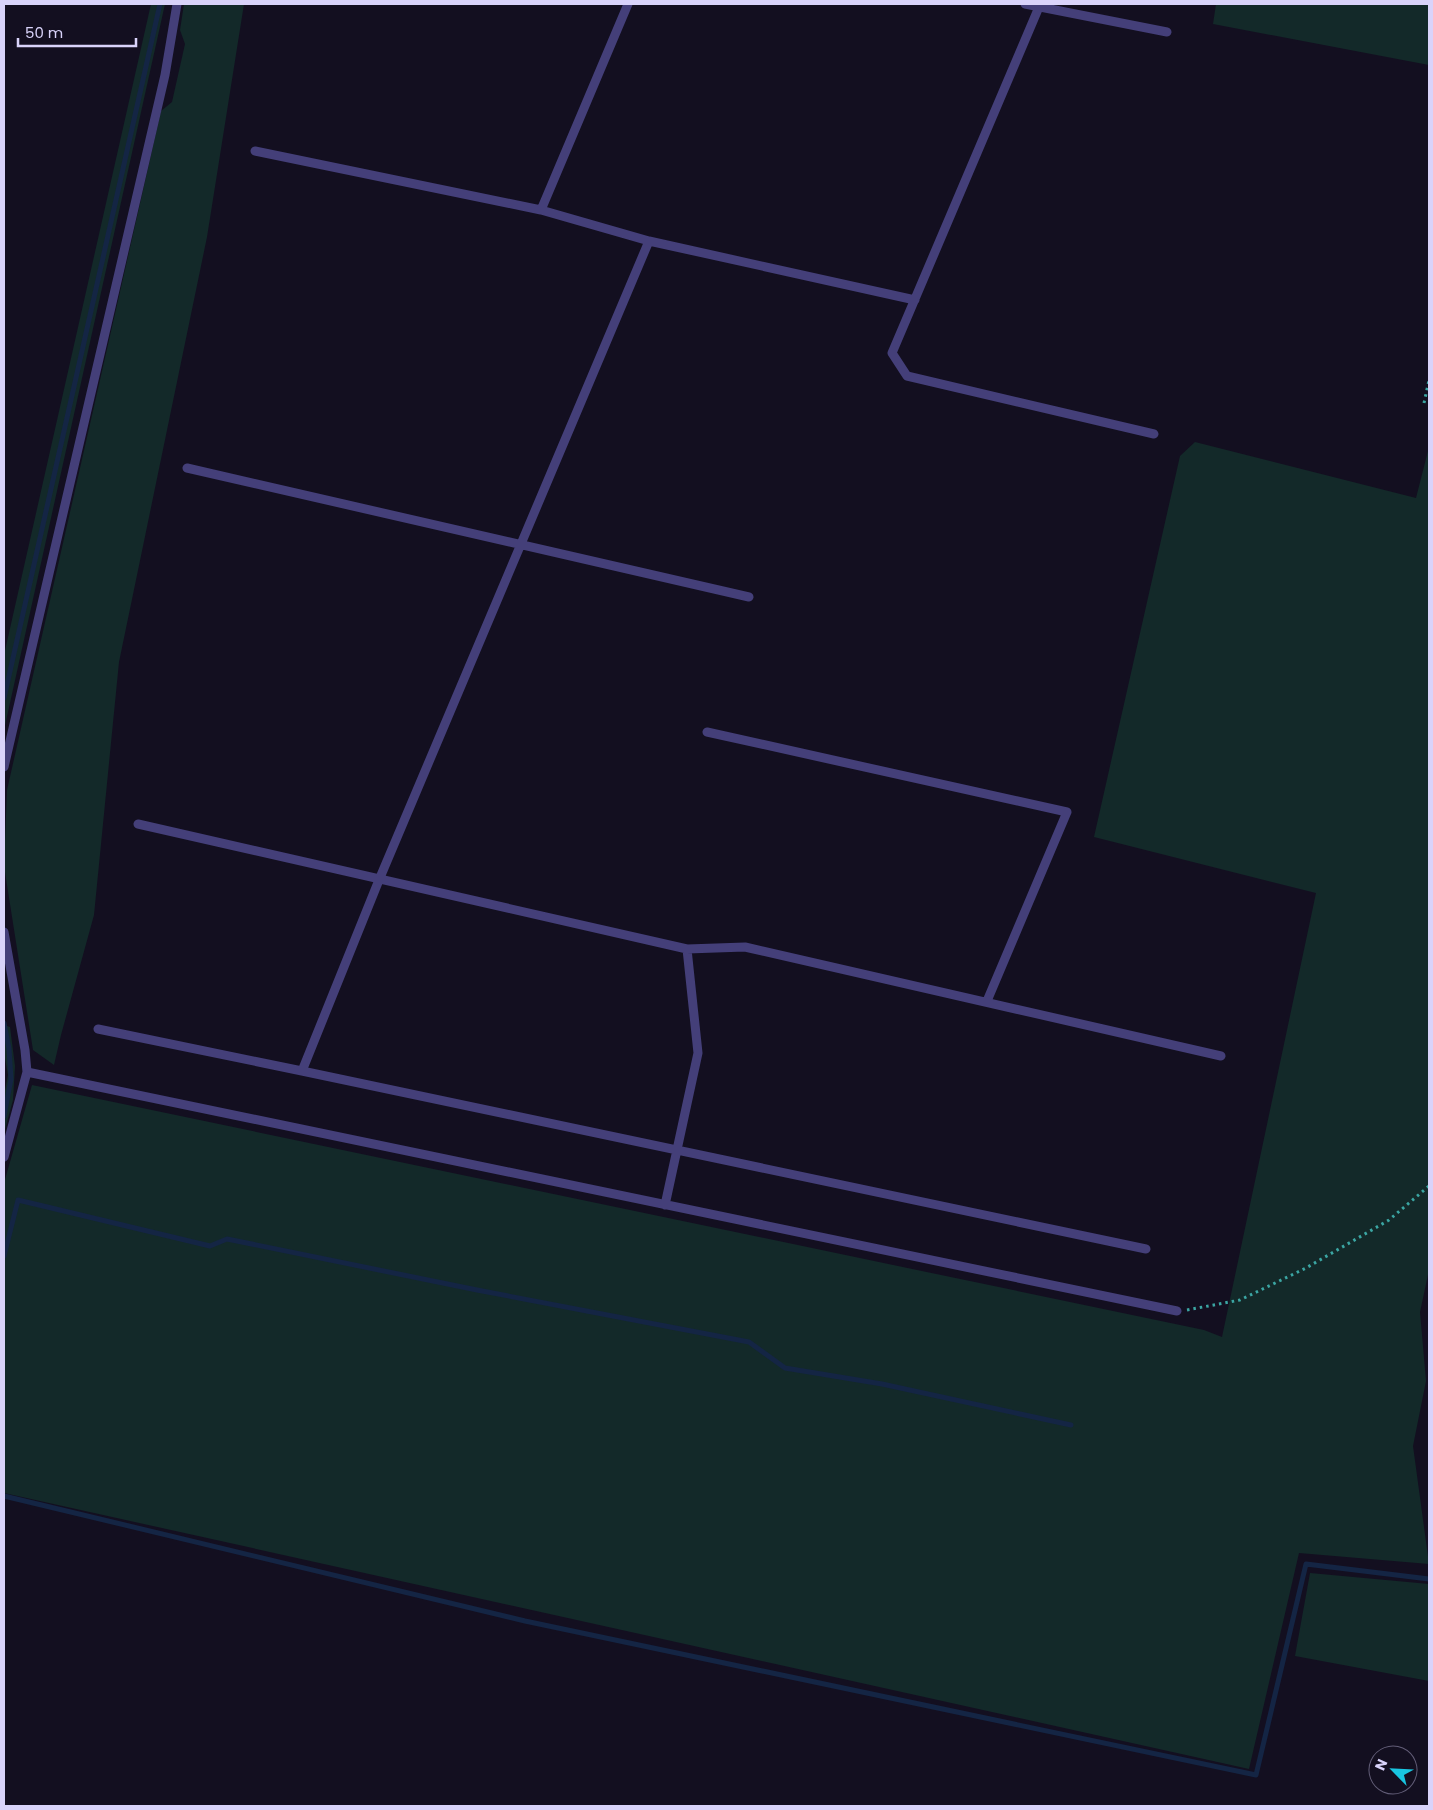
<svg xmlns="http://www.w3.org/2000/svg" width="1433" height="1810" viewBox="0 0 1433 1810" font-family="Poppins,sans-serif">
  <rect width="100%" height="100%" fill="#130f20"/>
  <path fill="#132929" d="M151,4H165L4,730V655Z
    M184,4H244L207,237L119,662L94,915L61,1035L54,1065L33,1050L4,866L7,790L161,111L172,102L185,44L180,30Z
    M1216,4H1429V65L1213,24Z
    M1195,442L1416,498L1429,447V1270L1420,1312L1426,1381L1413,1446L1429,1564L1299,1553L1249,1769L4,1493V1183L32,1085L1204,1330L1222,1337L1316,893L1094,837L1180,456Z
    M4,1025L10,1027L15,1066L13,1100L4,1133V1095L8,1075L4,1053Z
    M1310,1573L1429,1584V1681L1295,1656Z"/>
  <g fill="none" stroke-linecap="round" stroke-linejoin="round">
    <path stroke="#142544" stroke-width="5" d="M4,698L160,4
      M4,1023L9,1049L11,1079L4,1116
      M4,1256L18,1200L210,1246L227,1239L477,1290L749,1342L785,1368L882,1384L1071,1425
      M4,1496L525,1621L1256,1775L1306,1564L1429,1579"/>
    <path stroke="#3ba6a3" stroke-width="3" stroke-dasharray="2.5 4" stroke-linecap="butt" d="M1424,403L1429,380
      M1187,1310L1240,1300L1306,1268L1389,1220L1429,1186"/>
    <path stroke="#443f79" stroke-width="9" d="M1025,4L1167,32
      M1039,7L892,353L907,376L1154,434
      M255,151L541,210L649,241L915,300
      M541,210L628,4
      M187,468L749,597
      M707,732L1067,812L987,1001
      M4,767L165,75L177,4
      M138,824L687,949L745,947L1221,1056
      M4,932L25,1050L27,1072L4,1157
      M98,1029L302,1071L1146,1249
      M302,1071L379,880L649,241
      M27,1072L1177,1311
      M665,1205L698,1053L687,949"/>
  </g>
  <rect width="1433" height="1810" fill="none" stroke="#d9d3fa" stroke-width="10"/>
  <g transform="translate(1393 1770) rotate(294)"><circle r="24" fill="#130f20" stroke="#625d77"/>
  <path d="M0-4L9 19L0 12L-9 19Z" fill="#19c5e0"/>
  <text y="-8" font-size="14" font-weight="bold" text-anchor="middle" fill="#d9d3fa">N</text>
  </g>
  <path d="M18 38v8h118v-8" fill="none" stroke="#d9d3fa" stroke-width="2.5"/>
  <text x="25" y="38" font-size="15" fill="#d9d3fa" stroke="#130f20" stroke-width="4" paint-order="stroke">50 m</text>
</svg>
